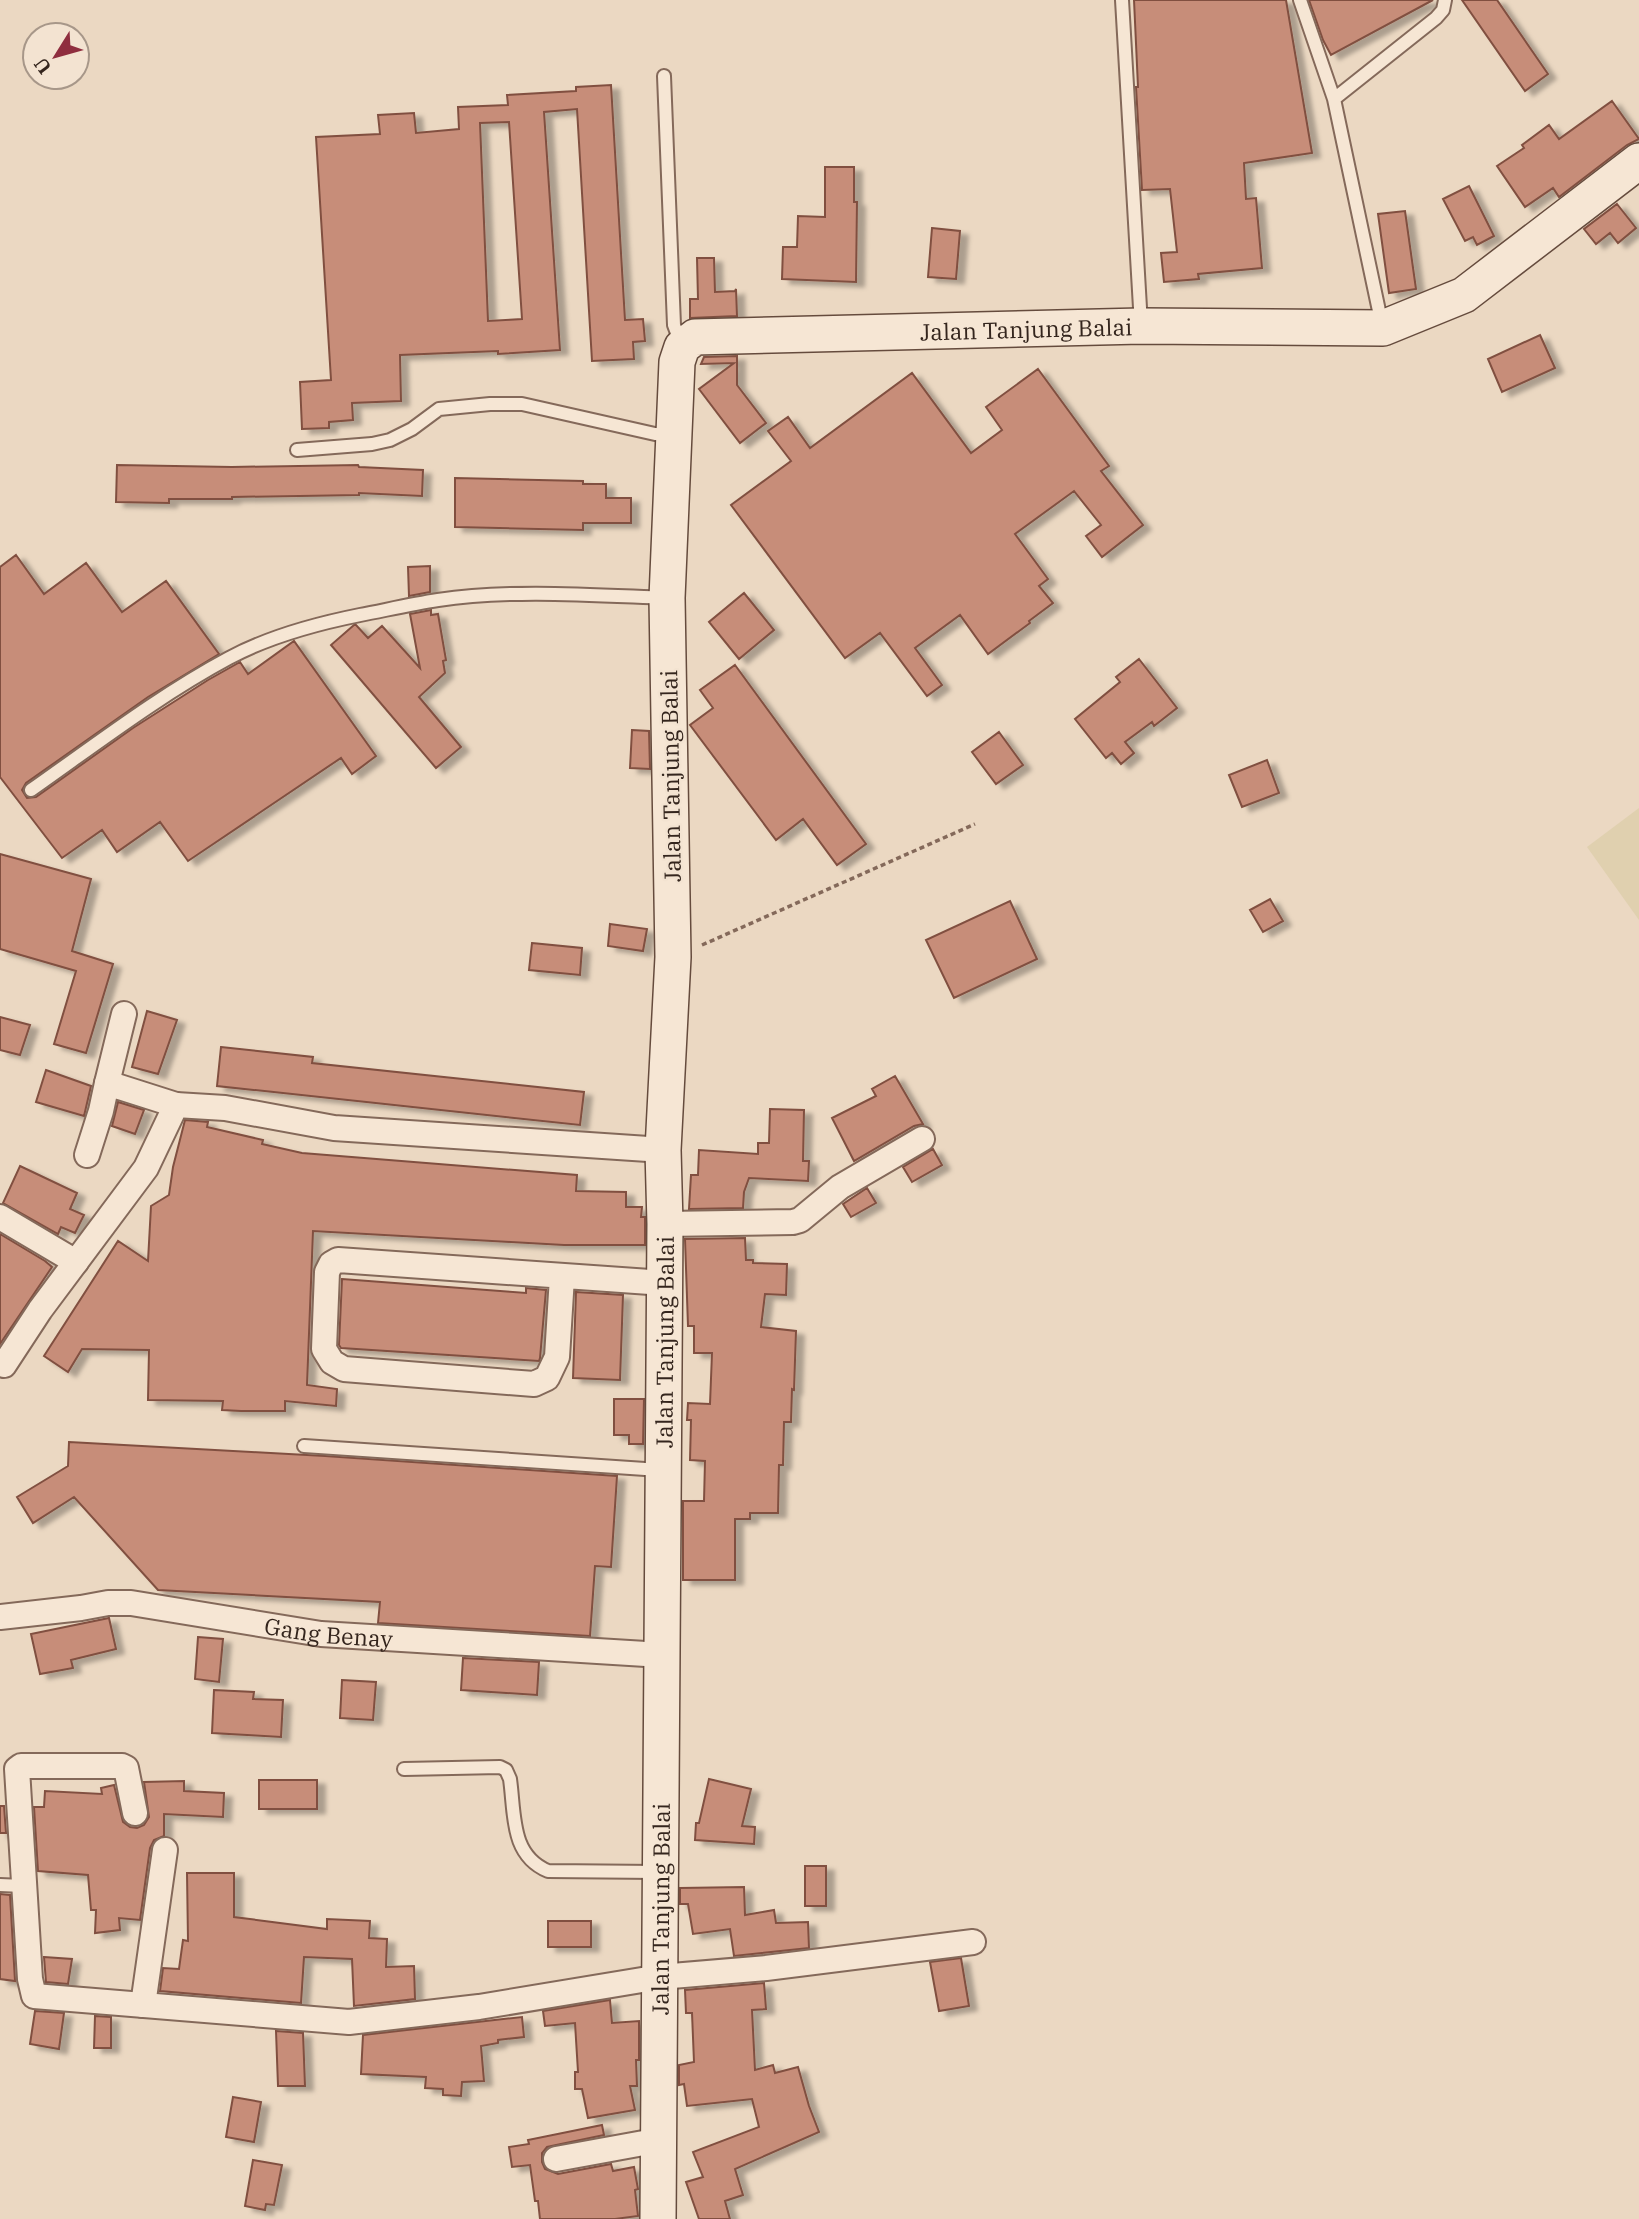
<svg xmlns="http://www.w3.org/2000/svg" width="1639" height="2219" viewBox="0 0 1639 2219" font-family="'IBM Plex Serif',serif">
  <defs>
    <filter id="shadow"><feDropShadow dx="8" dy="4.5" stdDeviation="2" flood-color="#0004"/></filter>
  </defs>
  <rect width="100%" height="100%" fill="#ebd8c2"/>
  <path fill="#e0d0af" d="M1639,808V920L1587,847Z"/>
  <path fill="#c78d79" stroke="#815041" stroke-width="2" fill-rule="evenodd" filter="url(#shadow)" d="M1134,0H1286L1312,153L1244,163L1246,199L1256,198L1262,268L1198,274L1199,279L1164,282L1161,253L1177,252L1170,189L1142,190L1136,87H1138Z
    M1309,0H1433L1331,55L1323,40Z
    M1462,0H1497L1548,74L1525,91Z
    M611,85L625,320L643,319L645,341L633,342L634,359L592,361L577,109L544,112L560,350L498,354V351L400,355L401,401L352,403L353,420L329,422V428L302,429L300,382L331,380L316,137L380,134L378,115L414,113L416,133L459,129L458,107L508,105L507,95L576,91V87ZM509,122L522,319L488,321L480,123Z
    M1612,101L1639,139L1627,145L1559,197L1553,188L1525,207L1497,166L1524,148L1522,145L1549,125L1559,139Z
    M825,167H854V202H857L856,282L782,279L783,247H797L798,216L825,217Z
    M1469,186L1494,236L1477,245L1473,237L1465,241L1443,199Z
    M1617,204L1636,228L1618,243L1610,233L1596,244L1584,229Z
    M1405,211L1416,289L1389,293L1378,214Z
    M932,228L960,231L956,279L928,277Z
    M697,258H714L715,292L735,291L736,289L737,316L690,318V299H698Z
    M1540,335L1555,368L1502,392L1488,359Z
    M737,356V385L766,423L740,443L699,389L734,363L701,364L704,357Z
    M1038,369L1109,466L1101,471L1143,525L1102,557L1086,536L1101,525L1074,491L1015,534L1048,579L1039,586L1053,603L1029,621L1030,623L988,654L960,615L915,648L942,685L927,696L880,633L845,658L731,505L791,461L768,431L788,417L810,448L912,373L971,453L1002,430L986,407Z
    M117,465L232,467L358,465L359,467L423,470L422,496L359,493V495L232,497V499H169V503L116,502Z
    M455,478L583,481V484H606V498H631V523H583V530L455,527Z
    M16,555L44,594L86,563L122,612L166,581L219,654L148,697L26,783L22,790L27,798L36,797L133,728L208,680L240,662L248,674L294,641L376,756L352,774L341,758L188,861L160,822L117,852L102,830L62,858L0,777V567Z
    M430,566V592L409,596L408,567Z
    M744,593L774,630L739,659L709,622Z
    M431,610V615L438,614L446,660L443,661L445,673L419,697L461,747L436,768L331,645L354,625H356L368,638L382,626L420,668L410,614Z
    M1139,659L1177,708L1154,726L1152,722L1125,742L1134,753L1121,764L1112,753L1106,758L1075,719L1120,682L1116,677Z
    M735,665L866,844L837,865L803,819L776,840L690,725L713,708L700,690Z
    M632,730L649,731L650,769L630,768Z
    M999,732L1023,765L996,784L972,752Z
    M1267,760L1279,793L1242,807L1229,775Z
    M0,854L91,879L72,951L113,964L86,1053L54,1044L76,971L0,949Z
    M1270,899L1283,921L1263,932L1250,910Z
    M1010,901L1037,959L954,998L926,940Z
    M610,924L647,929L643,951L608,946Z
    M532,943L582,948L580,975L529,970Z
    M147,1011L177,1020L158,1074L132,1067Z
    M0,1017L30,1025L20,1055L0,1050Z
    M221,1047L313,1057L312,1063L584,1092L580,1125L217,1086Z
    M46,1070L91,1086L84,1116L36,1102Z
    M895,1076L923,1124L914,1126L854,1161L832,1118L876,1096L872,1089Z
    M118,1102L144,1110L135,1134L112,1126Z
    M770,1109L804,1110L803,1161H809L808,1181L749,1178L744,1192L743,1208L689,1209L691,1175H698L699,1150L758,1154V1143H769Z
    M185,1120L208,1122L207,1127L263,1140L262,1144L302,1153L577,1175L576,1191L626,1192V1207H642L641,1217H645V1245H564L313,1231L307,1385L337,1389L336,1406L285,1401V1411H241L222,1410L223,1401L148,1400L149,1350L82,1349L68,1372L44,1356L118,1241L148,1261L151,1206L169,1195L173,1167Z
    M933,1149L942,1165L912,1182L903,1167Z
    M20,1166L77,1193L70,1209L84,1215L75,1233L61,1227L58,1234L3,1203Z
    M867,1188L876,1203L851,1217L843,1204Z
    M0,1234L45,1261L52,1267L0,1344Z
    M745,1238L746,1260H753V1263L787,1264L786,1295L765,1294L761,1327L796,1331L794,1390L792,1389L791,1422H784L783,1465H779L778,1513H750V1519H735V1580H683V1501H704L705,1461L690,1460L691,1420H687L688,1403L710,1404L712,1353H694V1326H688L685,1239Z
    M342,1279L526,1293V1288L546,1290L540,1358L539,1361L341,1348L339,1345Z
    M576,1292L623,1295L620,1380L573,1378Z
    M614,1399H644L643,1444H629V1435H614Z
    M69,1442L325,1456L617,1476L611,1567L595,1566L590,1636L378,1623L380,1602L158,1590L74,1497L33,1523L17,1497L68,1466Z
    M109,1618L116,1649L71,1660L73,1668L40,1674L31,1634Z
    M198,1637L223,1639L219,1682L195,1679Z
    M463,1658L539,1662L537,1695L461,1690Z
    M342,1680L376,1682L373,1720L340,1718Z
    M214,1690L254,1692L253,1699L283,1700L281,1737L212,1733Z
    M709,1779L751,1789L742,1826L755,1827L754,1844L695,1840L696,1823H699Z
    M259,1780H317V1809H259Z
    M184,1781V1791L224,1793L223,1817L164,1814V1836L154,1840L150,1848L140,1920L119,1918L120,1930L95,1933L96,1910H91L88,1875L38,1871L34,1807H44L45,1791L102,1794L101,1788L114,1785L123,1822L130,1827L137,1828L144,1825L149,1817L144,1782Z
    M0,1806H4L6,1833H0Z
    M805,1866H826V1906H805Z
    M187,1873H234V1917L327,1929V1919L370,1921L369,1938L387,1939L386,1967L414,1966L415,1999L354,2006L352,1959L304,1957L301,2003L160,1991L163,1968L179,1969L183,1940L188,1941Z
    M744,1887L745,1915L774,1910L776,1923L808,1922L809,1948L734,1956L730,1929L693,1934L688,1904H680V1888Z
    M0,1894L10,1895L15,1981L0,1979Z
    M548,1921H591V1947H548Z
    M44,1957L72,1959L68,1984L46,1982Z
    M961,1958L969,2006L939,2011L930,1962Z
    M764,1983L766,2009L752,2010L755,2070L773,2065L775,2073L798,2067L809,2106L819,2132L735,2169L743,2195L725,2201L730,2219H699L686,2182L703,2177L693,2152L759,2127L752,2099L687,2106L684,2084L679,2085V2065L694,2062L692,2013H686L685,1990Z
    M610,2000L612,2023L639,2021V2060H636L637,2086H630L635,2110L588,2118L582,2089H575V2072H578L575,2023L545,2026L543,2011Z
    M35,2011L64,2013L59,2049L30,2044Z
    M95,2016L111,2017V2048H94Z
    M522,2017L524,2037L498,2040V2043L481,2046L484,2081L462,2082L461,2096L443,2095V2089L425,2088L426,2077L361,2074L363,2035Z
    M276,2031L303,2033L305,2086H278Z
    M233,2097L261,2102L254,2142L226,2137Z
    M602,2125L604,2135L547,2147L542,2153V2162L545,2169L558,2174L611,2164L613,2171L634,2167L638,2189L635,2190L638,2216L615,2219H540L538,2201H535L530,2165L512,2167L509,2147L529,2144L528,2140Z
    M253,2160L282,2165L274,2205L266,2204L265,2210L245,2206Z"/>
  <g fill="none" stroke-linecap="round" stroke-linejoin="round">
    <defs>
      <path id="lane" d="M1122,0L1141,325
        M1300,0L1334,99L1382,325
        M664,76L674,325L681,344
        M1334,99L1436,18L1443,10L1445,0
        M297,450L372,444L390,440L412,429L439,409L490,404H522L655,434L673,435
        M31,790C95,745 160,695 229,658C270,636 315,624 360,615C386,610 412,604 438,600C513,589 591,595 666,598
        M304,1446L660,1470
        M404,1769L500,1767L506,1770L510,1779C515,1814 510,1855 548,1871L658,1872
        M0,1885L23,1886"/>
      <g id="street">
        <path d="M107,1083L124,1014"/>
        <path d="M87,1155L101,1111L107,1083L176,1105"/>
        <path d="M0,1217L76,1262"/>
        <path d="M665,1224L793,1222L800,1220L840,1187L922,1139"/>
        <path d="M562,1277L557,1357L547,1378L534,1384L344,1369L332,1362L324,1349L327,1272L331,1264L338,1260L664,1283"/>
        <path d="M0,1362L4,1365L40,1310L146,1168L176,1105L225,1108L334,1128L663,1150"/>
        <path id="s1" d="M0,1617L81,1608L108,1603H131L321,1634L662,1655"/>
        <path d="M135,1813L126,1768L122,1766H21L17,1769L30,1979L34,1996L349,2022L479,2007L660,1977L766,1968L973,1942"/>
        <path d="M143,2005L165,1850"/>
        <path d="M556,2159L660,2140"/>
      </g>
      <g id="secondary">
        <path id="s2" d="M658,2219L665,1224L663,1150L673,957L667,598L677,362L682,347L695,337L1141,326L1383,328L1464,295L1639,161"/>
      </g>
    </defs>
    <use href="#lane" stroke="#84695a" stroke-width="16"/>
    <use href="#street" stroke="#84695a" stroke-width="28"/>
    <use href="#secondary" stroke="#654b3d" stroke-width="38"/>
    <path stroke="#84695a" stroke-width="3.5" stroke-dasharray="5 3.5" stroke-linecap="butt" d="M702,945L975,824"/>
    <use href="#lane" stroke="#f6e6d4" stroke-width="12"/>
    <use href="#street" stroke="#f6e6d4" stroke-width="24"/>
    <use href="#secondary" stroke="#f6e6d4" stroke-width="35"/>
  </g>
  <g text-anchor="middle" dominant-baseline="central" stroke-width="5" stroke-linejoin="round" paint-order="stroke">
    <g font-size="23" fill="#34251d" stroke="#f3e3d1">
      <text stroke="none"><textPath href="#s2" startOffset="2221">Jalan Tanjung Balai</textPath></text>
      <text transform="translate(670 776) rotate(-91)">Jalan Tanjung Balai</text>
      <text stroke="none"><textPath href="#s2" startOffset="877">Jalan Tanjung Balai</textPath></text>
      <text stroke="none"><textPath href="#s1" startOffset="332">Gang Benay</textPath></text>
      <text stroke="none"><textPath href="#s2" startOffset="310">Jalan Tanjung Balai</textPath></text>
    </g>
  </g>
  <g transform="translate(56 56) rotate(233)"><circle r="33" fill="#f3e3d1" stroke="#a79789" stroke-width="2"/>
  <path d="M0-5L12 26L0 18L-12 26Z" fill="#8f2e3f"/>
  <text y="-10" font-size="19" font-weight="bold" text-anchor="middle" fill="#34251d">U</text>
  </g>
</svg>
